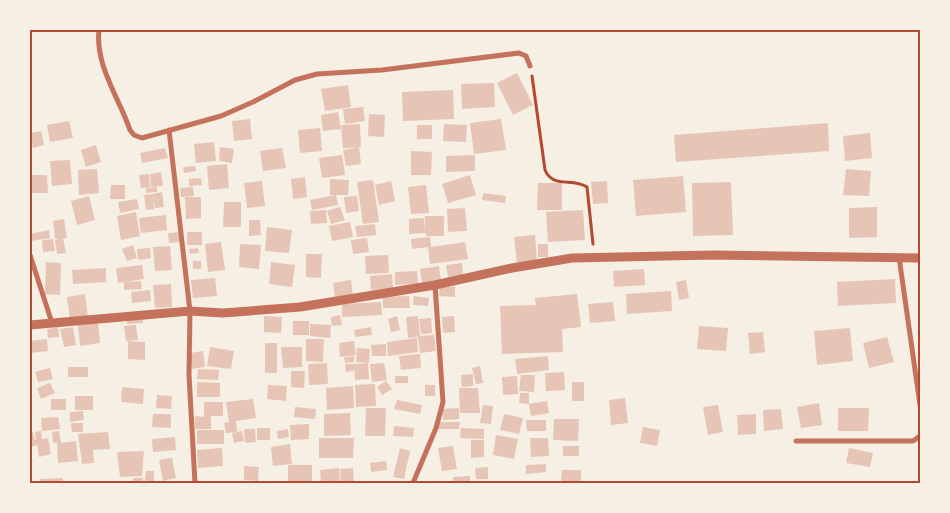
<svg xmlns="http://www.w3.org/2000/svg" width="950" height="513" viewBox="0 0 950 513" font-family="'Crimson Pro',serif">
  <rect width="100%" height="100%" fill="#f6efe4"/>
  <path fill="#e6c5b7" d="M517,73L533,105L513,115L497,83Z
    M494,83L495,107L462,109L461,84Z
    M348,85L351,107L325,111L321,89Z
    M453,90L454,119L403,121L402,92Z
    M363,107L365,121L345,124L343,109Z
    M338,112L341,129L323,131L321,115Z
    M369,114L385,115L384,137L368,136Z
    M250,119L252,139L234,141L232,121Z
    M501,119L506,150L474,154L470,123Z
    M69,121L73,138L50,142L47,125Z
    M828,123L829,151L676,162L674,135Z
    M360,124L361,147L343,148L341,125Z
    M444,124L467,125L466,142L443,141Z
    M417,125H432V139H417Z
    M320,128L322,151L300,153L298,130Z
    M41,131L44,145L33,148L30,133Z
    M870,133L872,158L845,161L843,136Z
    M214,142L216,161L196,163L194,144Z
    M96,145L101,162L86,167L81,150Z
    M220,147L234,149L232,163L219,161Z
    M359,147L361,164L346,166L343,150Z
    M165,148L168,158L142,163L140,153Z
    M282,148L286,168L263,171L260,151Z
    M411,151L432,152L431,175H411Z
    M342,155L345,175L322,178L319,158Z
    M475,155V171L446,172V156Z
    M70,160L72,184L52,186L50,161Z
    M227,164L229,188L209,190L207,166Z
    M195,166L196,171L184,173L183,167Z
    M97,169L99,193L79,195L78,170Z
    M846,169L871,171L869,196L843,195Z
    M161,172L163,186L151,187L150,174Z
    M149,174L150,187L141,188L139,175Z
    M30,175H47L48,193H30Z
    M470,175L476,195L448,203L442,184Z
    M683,176L686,212L636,216L633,180Z
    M305,177L307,197L293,199L291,179Z
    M201,178L202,185L189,186V179Z
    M330,179L349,180L348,195H330Z
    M373,180L379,222L363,224L357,182Z
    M262,181L265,206L247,208L244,183Z
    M391,181L395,201L379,205L375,185Z
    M607,181L608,203L593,204L591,182Z
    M731,182L733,235L693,236L692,183Z
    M538,183H562V210H537Z
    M111,185H125V199H110Z
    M426,185L429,213L411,214L408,187Z
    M157,187V192L146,193V188Z
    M193,187L194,196L181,197L180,188Z
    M162,192L164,207L155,208L153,194Z
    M483,193L506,196L505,203L482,200Z
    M153,194L154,209L146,210L144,195Z
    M336,195L338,205L312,210L310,200Z
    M89,196L95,220L77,225L71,201Z
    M357,196L359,211L346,213L344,197Z
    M185,197H201V218L186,219Z
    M137,199L139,209L120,213L118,202Z
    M224,202H241V227H223Z
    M340,207L345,220L331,224L327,211Z
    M877,207V237L849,238V208Z
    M465,208L467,231L448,232L447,209Z
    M326,210L327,223L311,224L310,211Z
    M583,210L585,240L548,242L546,212Z
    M136,212L140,236L121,240L117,216Z
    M166,215L167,230L141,233L139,218Z
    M425,216H444V236H426V233L409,234V219L424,218L425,231Z
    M64,219L67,238L55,239L53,221Z
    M249,220H260L261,235L249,236Z
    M350,222L353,237L332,241L329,226Z
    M375,224L376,235L357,237L355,226Z
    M267,227L292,230L289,253L265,251Z
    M49,230L50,238L31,241L30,234Z
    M180,232L181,242L169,243L168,233Z
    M187,232H202V245H187Z
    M535,235L537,262L517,264L514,237Z
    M430,237L431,247L465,242L468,259L430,264L428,247L412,249L411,239Z
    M63,238L66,253L57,254L55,240Z
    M367,238L369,252L353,254L351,240Z
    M53,239L55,251L43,252L42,240Z
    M221,242L225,270L208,272L205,244Z
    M240,244L261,245L259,269L239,267Z
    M538,244H548V257H538Z
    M133,245L137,258L127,261L122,249Z
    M170,246L172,270L155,271L153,247Z
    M150,248L151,258L138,260L137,249Z
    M198,248L199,253L190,254L189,249Z
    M306,254H322L321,278L306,277Z
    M388,255L389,273L366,274L365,256Z
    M193,261H201V269H193Z
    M46,262L61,263L60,295L45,294Z
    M271,262L295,265L292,287L269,284Z
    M462,263L463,275L448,277L446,265Z
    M142,265L144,279L118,283L116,268Z
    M439,266L441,280L422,283L420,269Z
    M106,268V282L73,284L72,270Z
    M644,269L645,285L614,287L613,271Z
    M417,271L418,284L395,285V272Z
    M392,274L393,288L371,290L370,276Z
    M215,278L217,296L193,298L191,280Z
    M895,279L896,303L838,306L837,282Z
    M351,280L353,296L335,298L333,283Z
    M686,280L689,298L679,300L676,282Z
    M141,281L142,289L124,290V282Z
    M171,284L172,307L155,308L153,285Z
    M440,286L455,287V297L439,296Z
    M150,290L151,301L132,303L131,292Z
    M671,291L672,311L627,314L626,294Z
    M85,294L88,318L70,320L67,297Z
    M577,294L581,327L562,329L563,352L502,354L500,306L536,305L535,298Z
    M409,296L410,308H383V297Z
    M414,296L429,298L428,306L413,305Z
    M381,302L382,315L342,317V304Z
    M613,302L615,321L590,323L588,304Z
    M340,315L342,325L332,326L331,317Z
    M264,316L282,317L281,333L264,332Z
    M397,316L400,330L391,332L388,319Z
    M418,316L420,336L434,335L436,351L420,353L418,337L408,338L406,317Z
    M454,316L455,332L443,333L442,317Z
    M143,318V323L127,324V319Z
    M431,318L432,333L421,334L419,319Z
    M293,321H309V335H293Z
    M98,323L100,343L80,346L78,325Z
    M310,324L331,325L330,338L310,336Z
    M136,325L138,340L126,341L124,326Z
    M699,326L728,328L726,351L697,349Z
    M58,327L59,337L48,338L47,329Z
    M73,327L76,345L64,347L60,329Z
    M371,327L372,335L355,337L354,330Z
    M850,328L853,361L817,365L814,331Z
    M763,332L765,352L750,354L748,333Z
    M887,337L894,362L869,368L863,343Z
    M417,338L418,352L388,356L387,342Z
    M47,339L48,351L30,353V341Z
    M306,339H324L323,362L306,361Z
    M128,341L145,342V360L128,359Z
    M354,341L356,355L340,357L339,343Z
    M265,343H277V373H265Z
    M386,344V356H372L371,345Z
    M210,347L234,351L231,369L207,366Z
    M281,347H302V367L283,368Z
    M357,348L370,349L369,363L356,362Z
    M203,351L205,367L192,369L190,353Z
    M420,354L421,368L401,370L399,356Z
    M354,356V362L345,363L344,357Z
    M548,356L549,370L517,374L515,359Z
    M327,363L328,384L309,385L308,364Z
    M368,363L369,379L355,380L354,364Z
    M384,363L387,380L372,382L370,364Z
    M345,364H354V371L346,372Z
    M480,366L483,383L476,384L472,368Z
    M68,367H88V377H68Z
    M50,368L53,379L38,382L35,372Z
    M198,369L219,370L218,380L197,379Z
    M291,371H305L304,388L291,387Z
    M564,372L565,390L546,391L545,373Z
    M473,374V386L462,387L461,375Z
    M521,375H535L534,392L519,391Z
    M395,376H408V383H395Z
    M517,376L518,394L503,395L502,377Z
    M386,381L392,389L382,395L377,387Z
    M197,382L220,383V397H197Z
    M572,382H584V401H572Z
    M50,383L55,393L41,399L37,388Z
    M375,384L376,406L356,407L355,385Z
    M268,385L287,386L286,401L267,399Z
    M425,385H435V396H425Z
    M353,386L354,408L327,410L326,388Z
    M122,387L144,389L143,404L121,402Z
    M459,388H478L480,413H460Z
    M520,393H529V404L519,403Z
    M157,395L172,396L171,409L156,408Z
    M75,396H93V410H75Z
    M625,398L628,423L611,425L609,400Z
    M51,399H66V410H51Z
    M253,399L256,418L236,421L237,432L226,433L224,423L229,422L226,402Z
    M397,400L422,405L420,414L394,409Z
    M547,401L549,413L531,416L529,404Z
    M204,402H223V416H211V429H195V416L204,417Z
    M819,403L822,425L801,428L797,407Z
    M483,405L493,406L491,424L480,423Z
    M718,405L723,432L708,435L703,407Z
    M295,407L316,409L315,419L294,417Z
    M366,408H386L385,436H365Z
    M459,408V419L443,420L442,409Z
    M838,408H869L868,431H838Z
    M781,409L783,429L764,431L763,410Z
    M83,411L84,420L70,422V412Z
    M350,413L351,435L324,436V414Z
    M153,414H171V428L152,427Z
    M504,414L523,418L519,434L500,430Z
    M756,414V434L738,435L737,415Z
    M58,417L60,429L42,431L41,418Z
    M554,419H579L578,441L553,440Z
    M526,420H546V431H527Z
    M439,422H460L459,429H438Z
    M71,423H83V432H72Z
    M309,424V439L291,440L290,425Z
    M394,426L414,428L413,437L393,436Z
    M643,427L660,430L657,446L640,443Z
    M257,428H270V440H257Z
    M461,428L484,429V439L460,438Z
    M244,429H255L256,442L245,443Z
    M288,429L289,437L278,439L277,431Z
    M197,430H224V444H197Z
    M41,431L42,439L48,438L51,454L39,457L37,445L30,447V433L33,432L35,440H36L35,432Z
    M59,431L61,443L76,441L78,461L58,463L57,442L53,443L52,432Z
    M242,431L244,441L234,443L232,433Z
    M108,432L110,449L93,450L94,463L82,464L78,434Z
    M496,435L518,439L514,459L493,455Z
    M175,437L176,450L153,452L152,439Z
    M319,438H354L353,458H319Z
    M530,438H548L549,456L531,457Z
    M471,440H484V457L471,458Z
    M290,444L292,464L273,466L271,447Z
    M453,446L457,469L442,471L438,448Z
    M563,446H579V456H563Z
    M222,448L223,466L198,468L197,450Z
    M400,448L410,451L404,479L393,477Z
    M849,448L873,453L870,467L846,463Z
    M144,451L142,476L120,477L117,452Z
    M172,458L176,478L163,481L159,460Z
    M386,461L387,470L371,472L370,463Z
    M546,464V472L526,474V465Z
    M288,465H312V483H288Z
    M244,466L259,467L258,481L244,480Z
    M488,467V479H476L475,468Z
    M339,468L340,482L321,483L320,470Z
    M353,468L354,483H341L340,469Z
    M562,470H581V483H561Z
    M146,471H154V483H148V481H145Z
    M470,476V483H453V477Z
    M63,478V483H41L40,479Z
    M133,478H143V483H133Z"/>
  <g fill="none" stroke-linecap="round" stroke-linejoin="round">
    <path stroke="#b5482f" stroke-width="3" d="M532,76L545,170C553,189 573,177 587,187L593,244"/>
    <path stroke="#c5725c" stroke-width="5" d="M99,30C95,65 119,98 130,130L134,135L142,138L221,116L253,102L295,80L317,74L382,70L519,53L526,56L530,66
      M169,130L190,311L189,375L195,483
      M30,255L52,323
      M899,257L920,405
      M796,441H913L920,436
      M413,483L436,428L443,402L435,285"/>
    <path stroke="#c5725c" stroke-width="9" d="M30,325L190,311L223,313L300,307L435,285L512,268L572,258L713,255L920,258"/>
  </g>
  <rect width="950" height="513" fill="none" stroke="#f6efe4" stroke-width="62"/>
  <rect x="31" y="31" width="888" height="451" fill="none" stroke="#b5482f" stroke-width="2"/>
</svg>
